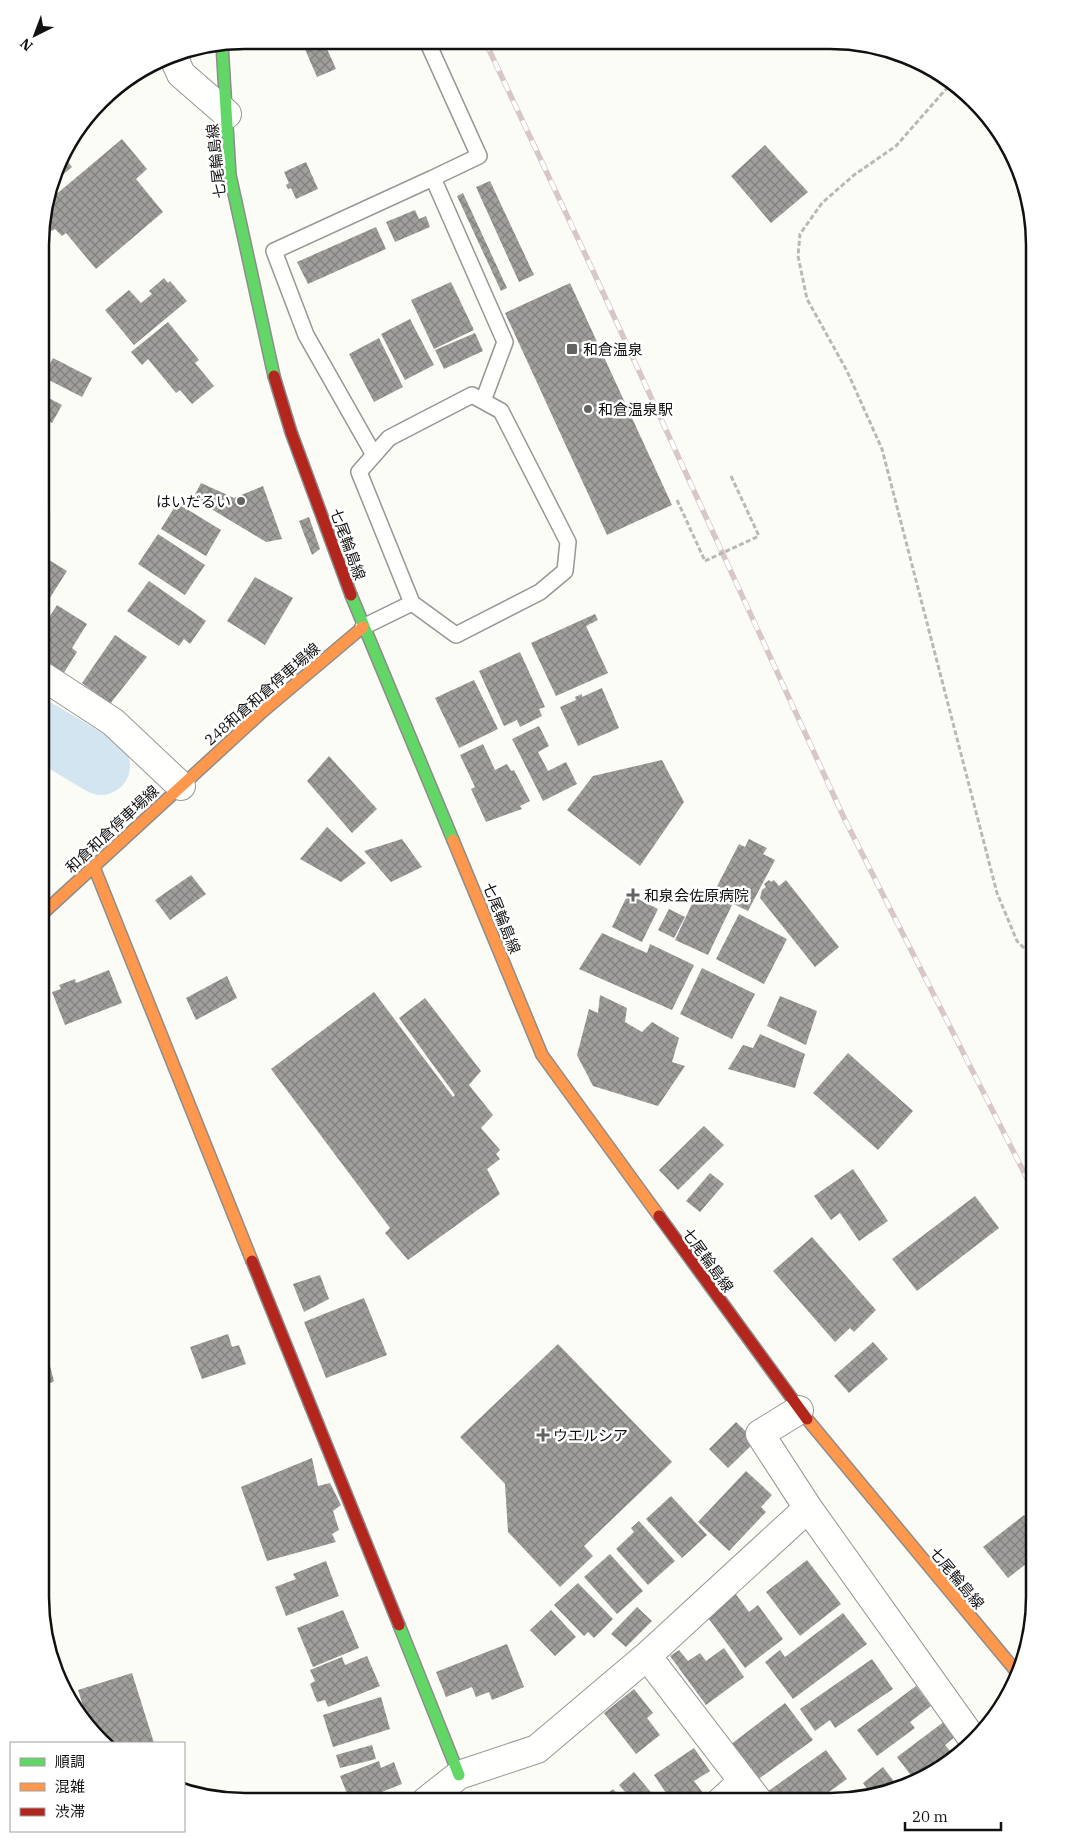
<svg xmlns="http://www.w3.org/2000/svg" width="1075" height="1842" viewBox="0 0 1075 1842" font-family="'IBM Plex Serif','Noto Sans JP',serif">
  <defs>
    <pattern id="building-cross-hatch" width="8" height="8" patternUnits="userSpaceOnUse" patternTransform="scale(1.25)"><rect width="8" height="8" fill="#a09f9c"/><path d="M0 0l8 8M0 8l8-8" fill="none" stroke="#81807e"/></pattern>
  </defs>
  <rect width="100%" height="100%" fill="#fcfcf7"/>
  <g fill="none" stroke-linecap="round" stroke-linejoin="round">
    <path stroke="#d2e5f1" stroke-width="58" d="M41,730L101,766"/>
  </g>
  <path fill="url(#building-cross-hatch)" d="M301,40H323L336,69L317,77Z
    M122,139L147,169L136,179L163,212L96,269L66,233L62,236L55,229L52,231L47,225L42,230V218L47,202Z
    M765,145L808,192L771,223L731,176Z
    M61,154L72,167L52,184Z
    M306,162L318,189L296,199L291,188L288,189L286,185L289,183L284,172Z
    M490,181L534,275L519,282L476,187Z
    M463,193L507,288L501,291L457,196Z
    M415,210L419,219L426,216L430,227L395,242L386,222Z
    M376,227L386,249L308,284L297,262Z
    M164,278L168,283L170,281L187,301L134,345L105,310L129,290L141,303L152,294L149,291Z
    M451,282L474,330L434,349L411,300Z
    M570,283L672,505L607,535L505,313Z
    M410,319L434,365L405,380L381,334Z
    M168,322L199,360L195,363L214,386L192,404L180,390L176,393L148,359L142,365L131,352Z
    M475,333L483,351L444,369L435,350Z
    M379,338L403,387L374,402L349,354Z
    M53,358L92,378L82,397L43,377Z
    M41,394L62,405L52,423L41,417Z
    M201,483L234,498L263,486L282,539L266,542L193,498Z
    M177,503L221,530L206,556L161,529Z
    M309,517L320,549L312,555L299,521Z
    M158,534L205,565L185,595L138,564Z
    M41,555L67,571L41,612Z
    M255,577L293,598L265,645L227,621Z
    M149,581L206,621L190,644L184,639L179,646L127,611Z
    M57,605L87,624L72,648L77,652L60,679L41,667V630Z
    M595,614L598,620L586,626L608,673L556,696L531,643Z
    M115,635L147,657L110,704L82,683Z
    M520,652L545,707L539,709L542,716L520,727L517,720L504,726L479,671Z
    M474,680L498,729L459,748L435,698Z
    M602,688L619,728L578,746L560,707L576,700L575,697L582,694V697Z
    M539,726L549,746L538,752L548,771L566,762L577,784L543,801L512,739Z
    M483,744L495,770L507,764L511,771L514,770L530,801L520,806L522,809L486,822L471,789L475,787L460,755Z
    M329,756L377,809L352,833L307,781Z
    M662,760L684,802L640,866L567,810L593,776Z
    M327,827L366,863L341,882L300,859Z
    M402,839L422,867L391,882L364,851Z
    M749,839L767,848L763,854L775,860L748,911L713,894L739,844L745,847Z
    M191,875L206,894L170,920L155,900Z
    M769,880L771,882L774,880L779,886L786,880L839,947L815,967L760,898L762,890L766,887L764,884Z
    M699,889L732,905L708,955L675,940Z
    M628,894L658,909L642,942L612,927Z
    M669,909L685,917L674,938L658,930Z
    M739,914L787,939L764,984L716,959Z
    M602,933L647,953L650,944L694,965L672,1010L579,969Z
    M702,968L755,994L732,1039L680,1014Z
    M109,970L122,1003L65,1025L52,992L61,989L59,985L75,979L76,983Z
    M227,976L237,998L196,1020L186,998Z
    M374,992L453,1097L455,1095L399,1018L425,998L481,1071L469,1085L493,1115L481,1128L500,1150L496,1154L500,1159L487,1169L500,1194L408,1260L385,1233L390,1228L271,1069Z
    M600,995L627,1008L625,1022L642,1032L652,1022L679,1038L672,1062L685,1066L658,1106L593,1086L577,1055L589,1009L598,1013Z
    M780,996L817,1011L806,1045L767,1026Z
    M760,1034L805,1054L795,1088L728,1069L743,1045L753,1048Z
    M848,1053L913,1111L878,1150L813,1093Z
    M704,1126L724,1145L678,1190L659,1170Z
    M853,1169L888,1221L859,1241L840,1213L831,1220L814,1196Z
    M710,1173L724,1184L700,1212L686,1201Z
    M975,1196L999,1228L917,1291L892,1259Z
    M812,1237L876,1310L854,1332L850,1328L835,1342L773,1271Z
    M320,1275L329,1299L304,1312L293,1284Z
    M364,1298L387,1355L326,1378L304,1322Z
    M228,1334L232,1347L239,1345L246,1364L202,1379L190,1347Z
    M873,1342L888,1359L849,1393L834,1376Z
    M44,1344L54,1381L44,1387L49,1397L40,1400V1345Z
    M558,1344L672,1462L584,1546L593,1556L560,1587L508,1532L505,1484L460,1437Z
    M736,1422L756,1441L728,1468L709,1449Z
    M312,1458L318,1486L330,1483L341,1505L333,1511L339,1530L332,1534L336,1542L267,1561L241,1487Z
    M746,1471L772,1495L761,1507L766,1512L729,1551L698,1522Z
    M671,1496L707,1535L682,1558L646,1519Z
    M1024,1515L1035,1528V1557L1008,1578L983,1547Z
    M639,1521L675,1561L648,1585L616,1549L634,1532L631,1528Z
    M610,1554L643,1591L617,1614L584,1577Z
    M807,1560L841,1604L800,1636L766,1592Z
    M326,1561L339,1596L286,1616L275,1587L296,1579L293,1574Z
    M578,1583L613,1619L594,1638L588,1632L584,1636L554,1605Z
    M735,1593L749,1612L758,1605L783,1639L745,1668L706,1615Z
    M637,1607L652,1621L626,1647L611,1634Z
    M343,1610L359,1648L313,1667L297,1628Z
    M551,1610L576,1637L555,1656L530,1630Z
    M843,1613L867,1644L793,1699L765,1662L780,1650L785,1657Z
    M507,1644L524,1687L492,1700L489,1692L476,1697L472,1687L446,1697L436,1672Z
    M724,1648L744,1677L706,1705L670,1656L679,1650L688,1661L700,1653L706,1661Z
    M367,1656L380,1686L328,1707L325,1700L317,1702L310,1684L315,1681L310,1670L342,1657L345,1665Z
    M872,1659L893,1689L835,1728L830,1720L815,1731L800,1709Z
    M132,1673L154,1743H103L91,1731L78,1690Z
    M916,1686L931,1706L910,1722L915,1728L877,1756L857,1730Z
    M634,1689L653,1713L647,1718L660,1735L636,1754L604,1713Z
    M381,1697L390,1729L333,1747L323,1715Z
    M785,1703L813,1740L757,1780L730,1745Z
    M945,1721L956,1736L945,1745L955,1757L916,1782L897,1757Z
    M372,1745L376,1759L340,1768L336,1755Z
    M694,1748L710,1771L694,1781L706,1797L699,1802H672L654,1775Z
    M826,1750L847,1779L815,1802H774L767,1792Z
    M379,1761L381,1768L394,1762L402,1784L359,1801H350L340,1776Z
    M883,1767L899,1788L871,1794L863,1783Z
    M634,1772L659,1802L633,1801L619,1785Z
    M613,1789L623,1801H598Z"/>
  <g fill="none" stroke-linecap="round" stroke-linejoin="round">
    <defs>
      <path id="lane" d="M427,41L479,156L433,178
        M472,395L501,411L568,542L565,571L540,592L456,635L412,603L359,472L389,438Z
        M374,455L306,335L274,251L433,178L505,342L483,401
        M363,627L412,603"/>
      <path id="street" d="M172,54L181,74L227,114
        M41,675L113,722L181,786
        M799,1410L760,1434L808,1508L974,1741
        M426,1801L459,1775L537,1749L647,1656
        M720,1802L742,1782
        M759,1802L647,1656L808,1508"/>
      <path id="fast" d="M222,44L230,175L274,376
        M351,595L453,840
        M399,1625L459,1775"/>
      <path id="slow" d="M453,840L542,1055L659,1216
        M94,867L252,1261
        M41,915L261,713L363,627
        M807,1419L1020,1676"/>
      <path id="jam" d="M274,376L291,432L351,595
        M659,1216L807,1419
        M252,1261L399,1625"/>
    </defs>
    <use href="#lane" stroke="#979795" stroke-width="18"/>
    <use href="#street" stroke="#979795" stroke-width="30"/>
    <use href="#fast" stroke="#8d8d8b" stroke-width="14"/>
    <use href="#slow" stroke="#8d8d8b" stroke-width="14"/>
    <use href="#jam" stroke="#8d8d8b" stroke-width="14"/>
    <path stroke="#b9b9b8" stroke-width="3" stroke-dasharray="5 2.5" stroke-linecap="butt" d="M953,81L896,146L854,175L822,203L800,234L798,256L807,299L847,371L882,449L997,893L1017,941L1035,959
      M731,476L759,536
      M677,500L705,561"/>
    <use href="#lane" stroke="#fffffe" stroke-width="15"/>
    <use href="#street" stroke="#fffffe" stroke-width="28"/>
    <use href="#fast" stroke="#63d668" stroke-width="11"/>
    <use href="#slow" stroke="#ff974d" stroke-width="11"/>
    <use href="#jam" stroke="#b3261e" stroke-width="11"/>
    <defs>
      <path id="rail" d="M485,41L594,273L845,820L1035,1194"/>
    </defs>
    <use href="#rail" stroke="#d7c8c7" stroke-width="5.5"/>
    <use href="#rail" stroke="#fff" stroke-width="4" stroke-dasharray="11" stroke-linecap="butt"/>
    <path stroke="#b9b9b8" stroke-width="3" stroke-dasharray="5 2.5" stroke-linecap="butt" d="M705,561L759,536"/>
  </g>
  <g fill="#636362" stroke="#fff" stroke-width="2">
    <rect x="566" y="343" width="12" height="12" rx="2.5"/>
    <circle cx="588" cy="409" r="5"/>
    <circle cx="241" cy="501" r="5"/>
    <path d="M630.5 887.5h5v5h5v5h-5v5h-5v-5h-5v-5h5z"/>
    <path d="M540.5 1427.5h5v5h5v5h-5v5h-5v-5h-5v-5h5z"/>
  </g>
  <g text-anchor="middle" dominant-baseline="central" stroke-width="5" stroke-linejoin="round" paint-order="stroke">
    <g font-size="15" fill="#111" stroke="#fff">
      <text transform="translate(216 161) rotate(-96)">七尾輪島線</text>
      <text transform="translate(348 544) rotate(70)">七尾輪島線</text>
      <text transform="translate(262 694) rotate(-41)">248和倉和倉停車場線</text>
      <text transform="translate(112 829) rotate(-43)">和倉和倉停車場線</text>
      <text transform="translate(502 918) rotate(68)">七尾輪島線</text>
      <text transform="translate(708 1260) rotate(54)">七尾輪島線</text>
      <text transform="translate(957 1578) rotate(50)">七尾輪島線</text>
    </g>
    <g font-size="15" fill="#111" stroke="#fff" text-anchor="start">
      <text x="583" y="349">和倉温泉</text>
      <text x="598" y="409">和倉温泉駅</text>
      <text x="231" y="501" text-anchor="end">はいだるい</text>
      <text x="644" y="895">和泉会佐原病院</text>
      <text x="553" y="1435">ウエルシア</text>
    </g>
  </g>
  <path d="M0 0H1075V1842H0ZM245 49H830A196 196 0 0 1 1026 245V1597A196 196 0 0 1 830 1793H245A196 196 0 0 1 49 1597V245A196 196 0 0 1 245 49Z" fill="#fff" fill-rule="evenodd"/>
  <path fill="none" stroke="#111" stroke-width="2.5" d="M245 49H830A196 196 0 0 1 1026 245V1597A196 196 0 0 1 830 1793H245A196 196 0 0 1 49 1597V245A196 196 0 0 1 245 49Z"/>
  <rect x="10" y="1742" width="175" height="90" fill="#ffffff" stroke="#a0a0a0"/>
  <rect x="20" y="1758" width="25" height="8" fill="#63d668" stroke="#a0a0a0"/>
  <text x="55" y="1767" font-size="15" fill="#111111">順調</text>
  <rect x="20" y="1783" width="25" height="8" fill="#ff974d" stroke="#a0a0a0"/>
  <text x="55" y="1792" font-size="15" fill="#111111">混雑</text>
  <rect x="20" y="1808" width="25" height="8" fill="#b3261e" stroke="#a0a0a0"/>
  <text x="55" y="1817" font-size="15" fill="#111111">渋滞</text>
  <g transform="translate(35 35) rotate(222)" stroke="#ffffff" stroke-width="4" paint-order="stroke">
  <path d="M0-4L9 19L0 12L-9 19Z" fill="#111111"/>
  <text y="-8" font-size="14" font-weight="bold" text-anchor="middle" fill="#111111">N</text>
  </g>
  <path d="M905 1822v8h96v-8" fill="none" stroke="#111111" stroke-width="2.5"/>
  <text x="912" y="1822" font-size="15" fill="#111111" stroke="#ffffff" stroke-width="4" paint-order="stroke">20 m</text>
</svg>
